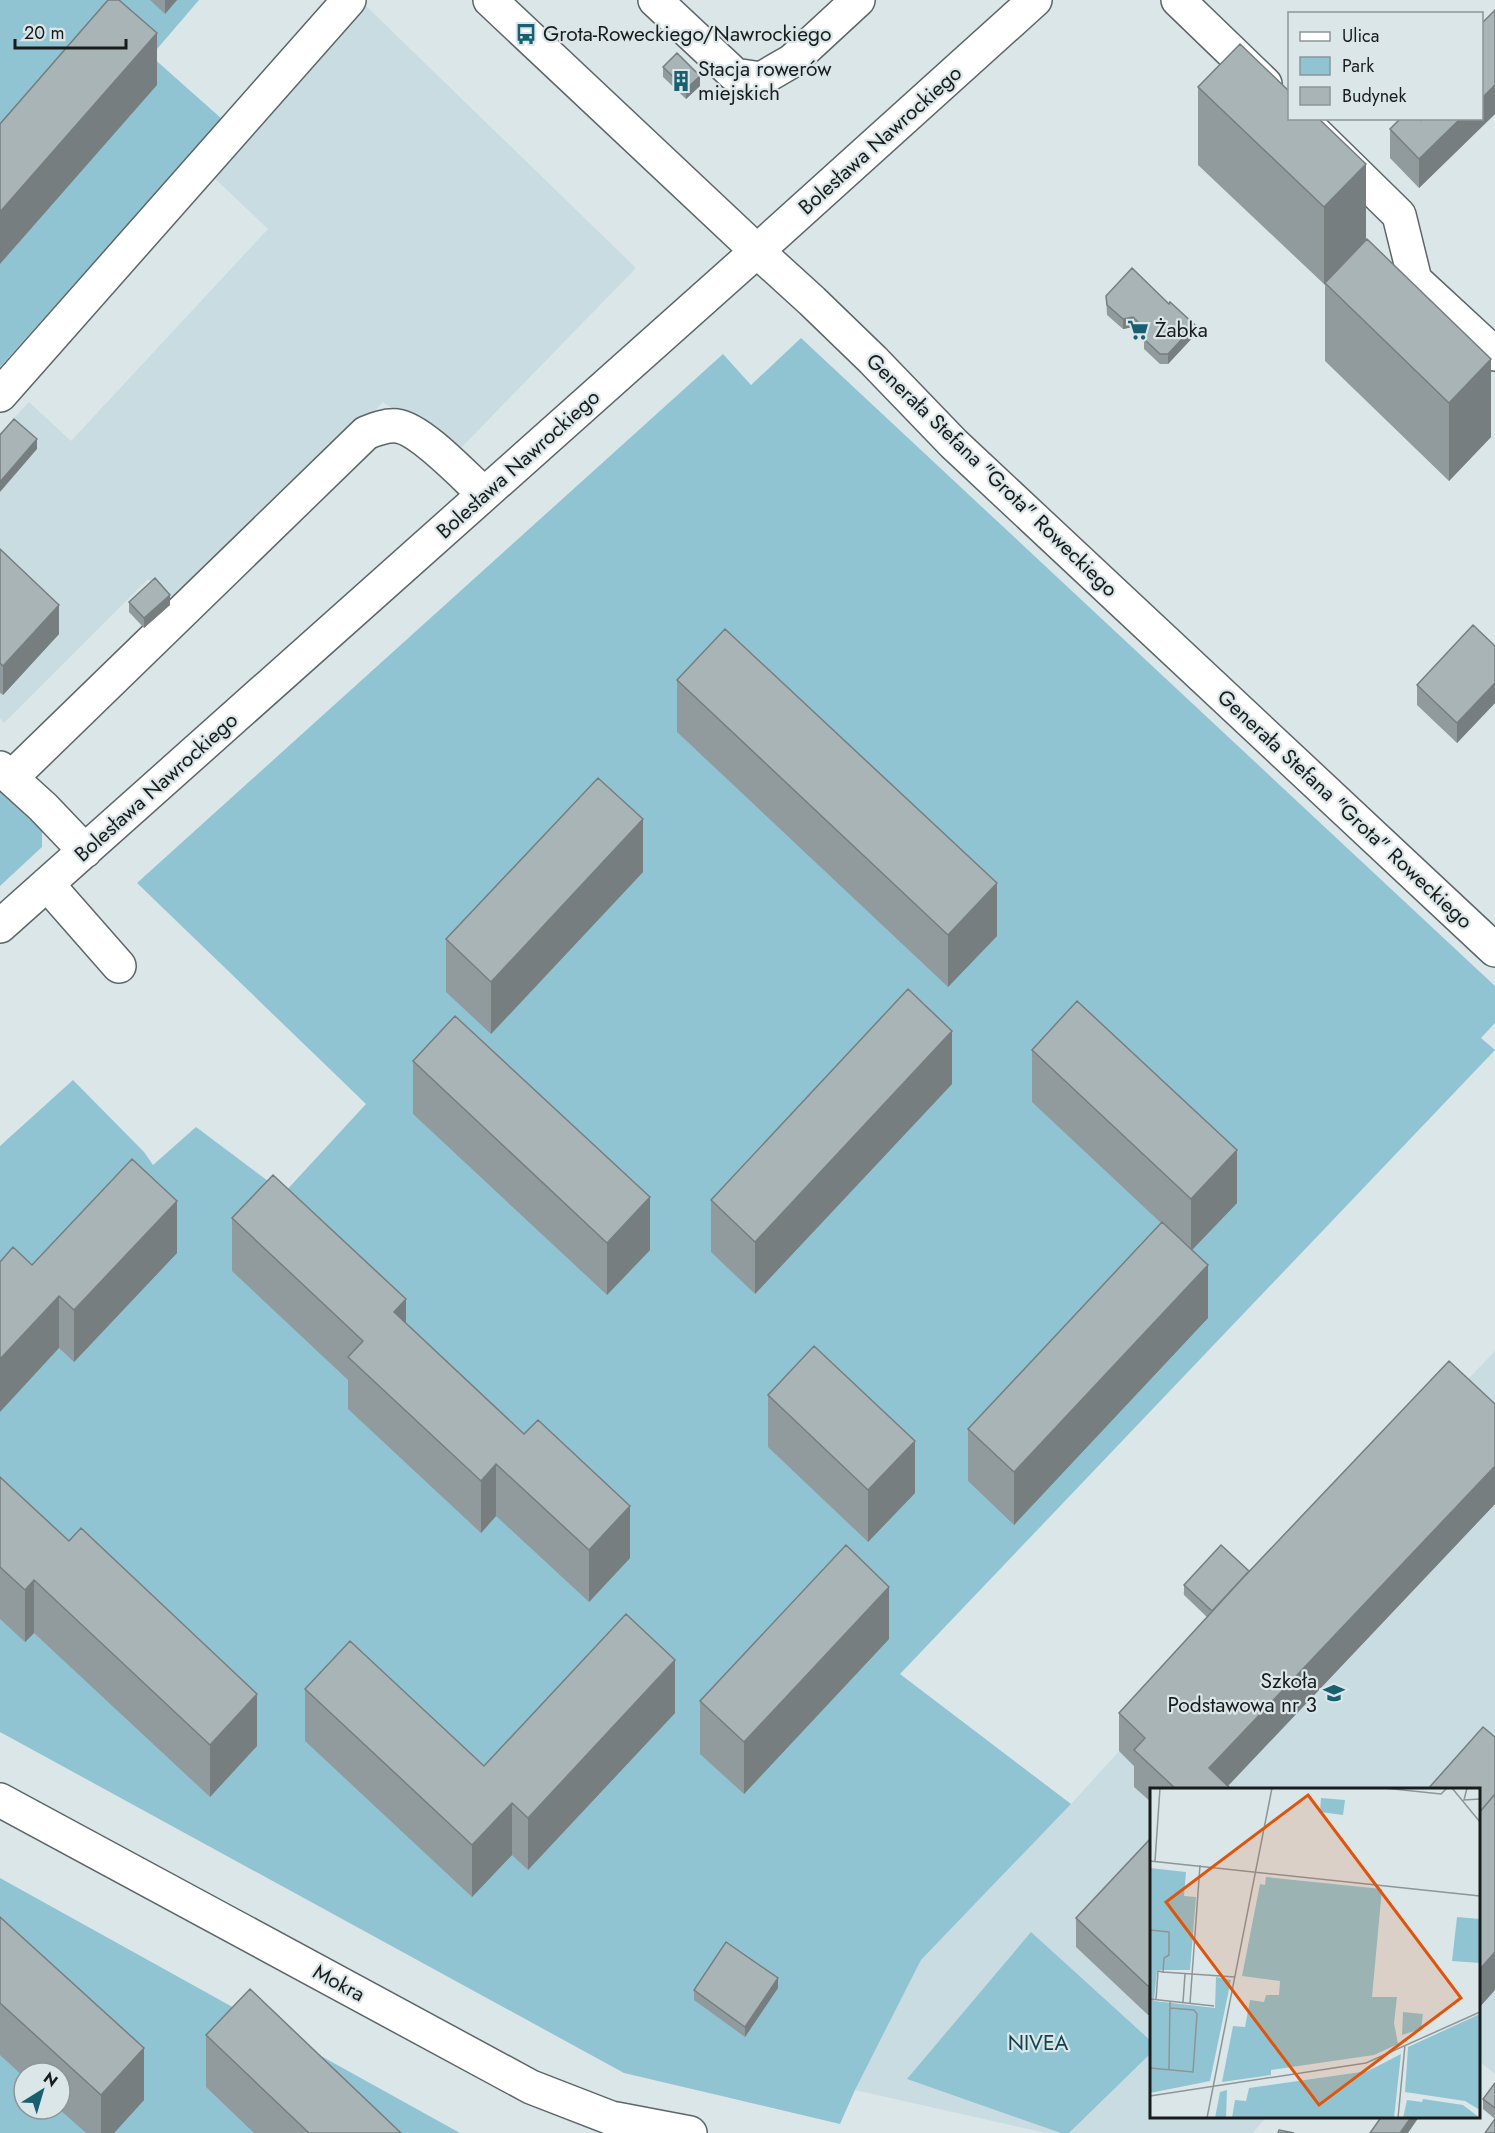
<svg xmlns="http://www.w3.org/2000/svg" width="1495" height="2133" viewBox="0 0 1495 2133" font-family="Jost,sans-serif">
  <rect width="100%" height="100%" fill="#dbe6e9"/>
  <path fill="#c9dce2" d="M365,5L636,268L455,454L383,402L183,613L148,579L4,723L0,718V433L29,402L71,441L268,229L209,173Z
    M1495,1351V2074L1479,2061L1478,1790H1152V2116L1266,2117L1253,2133H1046L855,2090L921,1960L1071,1804L1225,1635L1182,1593L1218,1554L1263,1594Z"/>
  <path fill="#91c4d2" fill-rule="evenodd" d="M0,0H199L151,56L222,119L0,367Z
    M801,338L1495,986V1023L1481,1038L1495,1050L900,1674L1071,1804L921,1960L855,2090L840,2124L624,2073L0,1732V1146L73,1080L144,1152L153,1165L196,1127L284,1193L366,1104L137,883L723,354L751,385Z
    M0,791L42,828V847L0,886Z
    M0,1878L460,2133H0ZM24,2073H60V2109H24Z
    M1031,1932L1151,2041V2053L1069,2133H1061L907,2079Z"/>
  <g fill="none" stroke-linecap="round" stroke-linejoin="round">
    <defs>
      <path id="minor" d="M490,0L757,251L812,301L873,360L954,444L1495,950
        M655,0L735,75L761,79L792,61L858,0
        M1178,0L1265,84
        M1300,118L1399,215L1415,280L1495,354
        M0,395L349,0
        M0,768L43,807L85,851
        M11,778L366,433C376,429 386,425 397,426C421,429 465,477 484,494
        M47,884L119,966
        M0,926L757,251L1035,0
        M0,1800L531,2087L611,2118L690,2133"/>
    </defs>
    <use href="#minor" stroke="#5c6669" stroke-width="36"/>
    <use href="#minor" stroke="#fff" stroke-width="33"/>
  </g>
  <path fill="#919b9d" d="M150,0H177L165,14Z
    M1495,10V114L1419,188L1390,158V129L1421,120L1482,118Z
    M663,67L700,86L686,99L663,77Z
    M1198,87L1366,240L1491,437L1449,481L1325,361V285L1198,165Z
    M1106,296L1195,335L1168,364H1160L1144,349V338L1133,327L1123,329L1107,315Z
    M0,549L59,634L3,695L0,693Z
    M129,602L170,605L144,628L129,612Z
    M1495,646V703L1457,743L1417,705V685Z
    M677,680L997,936L948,987L677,732Z
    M643,872L491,1034L446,992V939Z
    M1032,1050L1237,1203L1192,1250L1208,1318L1014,1525L968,1481V1429L1161,1223L1032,1102Z
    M413,1061L650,1250L607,1295L413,1114Z
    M952,1084L755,1294L711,1252V1200Z
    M232,1218L406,1323L630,1558L589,1602L496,1516L481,1533L348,1409V1380L232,1271Z
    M177,1253L74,1362L59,1348L32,1265Z
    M768,1395L915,1493L868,1542L768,1447Z
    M1495,1404V1504L1228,1786L1232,1790H1152V1803L1134,1787V1766L1119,1751V1713L1207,1617L1184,1595V1585L1249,1571Z
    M0,1477L257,1746L210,1797L34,1633L25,1642L0,1619Z
    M889,1639L744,1794L700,1754V1701Z
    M305,1689L484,1766L675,1713L528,1870L512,1855L472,1897L305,1741Z
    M1152,1837V2012L1148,2015L1076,1947V1918Z
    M0,1917L144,2100L114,2133H86L59,2109L60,2073H24V2077L0,2055Z
    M778,1988L745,2037L694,2000V1990Z
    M206,2035L401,2133H254L206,2087Z
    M1495,2083V2119L1483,2109V2099Z"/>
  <path fill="#767e80" d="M165,0H177L165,14Z
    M157,33V85L0,264V212Z
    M700,76V86L686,99V89Z
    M1495,85V114L1419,188V159L1461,118H1482V98Z
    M1366,164V242L1325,283L1324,285V207Z
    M1133,317V327L1123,329V319Z
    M1195,325V335L1168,364V354Z
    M1491,359V437L1449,481V403Z
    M37,439V449L0,492V482Z
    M170,595V605L144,628V618Z
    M59,605V634L3,695V666Z
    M1495,683V703L1457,743V723Z
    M643,819V872L491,1034V982Z
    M997,883V936L948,987V935Z
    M952,1031V1084L755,1294V1242Z
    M1237,1150V1203L1191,1251V1199Z
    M650,1197V1250L607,1295V1243Z
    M177,1201V1253L74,1362V1310Z
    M1208,1265V1318L1014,1525V1472Z
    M59,1296V1348L0,1412V1359Z
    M406,1299V1351L394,1312Z
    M915,1441V1493L868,1542V1490Z
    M496,1464V1516L481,1533V1481Z
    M1495,1466V1504L1224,1790L1209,1768Z
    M630,1506V1558L589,1602V1550Z
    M34,1580V1633L25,1642V1590Z
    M889,1587V1639L744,1794V1742Z
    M675,1660V1713L528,1870V1818Z
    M257,1694V1746L210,1797V1745Z
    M512,1803V1855L472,1897V1845Z
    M1495,1952V1990L1479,2008V1970Z
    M778,1978V1988L745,2037V2027Z
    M1152,1983V2012L1148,2015V1986Z
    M144,2048V2100L114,2133H101V2095Z
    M1412,2116L1419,2117L1408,2133H1400Z"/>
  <path fill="#a9b4b7" stroke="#767e80" stroke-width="1.5" d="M108,0H119L157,33L0,212V124Z
    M1495,10V85L1482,98V23Z
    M1240,44L1290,92V118H1318L1366,164L1324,207L1198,87Z
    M677,53L700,76L686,89L663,67Z
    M1401,118H1419L1421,120L1422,118H1461L1419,159L1390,129Z
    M1367,239L1491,359L1449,403L1325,283Z
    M1132,268L1169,304L1170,302L1195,325L1168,354H1160L1144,339L1145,329L1133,317L1123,319L1107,305L1106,296Z
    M14,419L37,439L0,482V435Z
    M0,549L59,605L3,666L0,663Z
    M155,578L170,595L144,618L129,602Z
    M1473,625L1495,646V683L1457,723L1417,685Z
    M725,629L997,883L948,935L677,680Z
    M598,778L643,819L491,982L446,939Z
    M908,989L952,1031L755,1242L711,1200Z
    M1077,1001L1237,1150L1191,1199L1032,1050Z
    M455,1016L650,1197L607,1243L413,1061Z
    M132,1159L177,1201L74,1310L59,1296L0,1359V1262L13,1247L32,1265Z
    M273,1175L406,1299L394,1312L524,1434L538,1420L630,1506L589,1550L496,1464L481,1481L348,1357L363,1341L232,1218Z
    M1162,1222L1208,1265L1014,1472L968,1429Z
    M814,1346L915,1441L868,1490L768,1395Z
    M1449,1361L1495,1404V1466L1209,1768L1232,1790H1177L1134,1750L1145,1738L1119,1713L1242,1579Z
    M0,1477L69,1541L81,1528L257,1694L210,1745L34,1580L25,1590L0,1567Z
    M846,1545L889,1587L744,1742L700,1701Z
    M1221,1545L1249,1571L1212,1611L1184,1585Z
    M626,1614L675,1660L528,1818L512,1803L472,1845L305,1689L350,1641L484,1766Z
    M1483,1727L1495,1737V1794L1479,1813V1790H1427Z
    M1495,1794V1952L1479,1970V1813Z
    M1152,1837V1983L1148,1986L1076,1918Z
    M0,1917L144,2048L101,2095L0,2003Z
    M726,1942L778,1978L745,2027L694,1990Z
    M250,1989L401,2133H309L206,2035Z
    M1495,2083V2108L1483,2099Z
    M1382,2116H1412L1400,2133H1370Z
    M1495,2119V2133H1485Z
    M1279,2130L1294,2133H1278Z"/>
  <defs>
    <symbol id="bus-bare" viewBox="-9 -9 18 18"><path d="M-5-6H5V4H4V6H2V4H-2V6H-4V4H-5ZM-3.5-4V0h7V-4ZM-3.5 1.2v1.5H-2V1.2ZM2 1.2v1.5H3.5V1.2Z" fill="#186070" stroke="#dbe6e9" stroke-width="2.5" paint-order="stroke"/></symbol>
    <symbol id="building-bare" viewBox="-9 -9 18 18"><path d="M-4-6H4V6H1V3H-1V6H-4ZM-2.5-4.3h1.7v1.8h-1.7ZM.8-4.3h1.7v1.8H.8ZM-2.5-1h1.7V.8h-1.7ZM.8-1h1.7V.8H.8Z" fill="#186070" stroke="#dbe6e9" stroke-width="2.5" paint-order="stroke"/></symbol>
    <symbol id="supermarket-bare" viewBox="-9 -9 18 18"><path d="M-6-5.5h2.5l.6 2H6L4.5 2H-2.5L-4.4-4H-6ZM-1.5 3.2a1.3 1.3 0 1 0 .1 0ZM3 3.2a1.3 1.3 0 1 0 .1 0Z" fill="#186070" stroke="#dbe6e9" stroke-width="2.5" paint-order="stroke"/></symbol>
    <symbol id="school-bare" viewBox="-9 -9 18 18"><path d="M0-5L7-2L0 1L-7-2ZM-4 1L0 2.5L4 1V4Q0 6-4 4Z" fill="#186070" stroke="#dbe6e9" stroke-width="2.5" paint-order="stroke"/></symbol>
  </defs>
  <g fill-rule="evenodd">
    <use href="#bus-bare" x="511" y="19" width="30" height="30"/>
    <use href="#building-bare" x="666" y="66" width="30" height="30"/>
    <use href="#supermarket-bare" x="1123" y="315" width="30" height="30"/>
    <use href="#school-bare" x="1319" y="1678" width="30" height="30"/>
  </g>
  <g text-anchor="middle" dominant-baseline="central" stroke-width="4.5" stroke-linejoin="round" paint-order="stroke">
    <g font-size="21" fill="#181c1d" stroke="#dbe6e9" text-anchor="start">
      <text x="543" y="34">Grota-Roweckiego/Nawrockiego</text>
      <text x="698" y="69">Stacja rowerów<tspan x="698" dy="24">miejskich</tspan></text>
      <text x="1155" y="330">Żabka</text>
      <text x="1317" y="1681" text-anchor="end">Szkoła<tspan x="1317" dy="24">Podstawowa nr 3</tspan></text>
    </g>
    <g font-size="21" fill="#181c1d" stroke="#dbe6e9">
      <text transform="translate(880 140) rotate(-42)">Bolesława Nawrockiego</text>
      <text transform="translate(518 464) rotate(-42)">Bolesława Nawrockiego</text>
      <text transform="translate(992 475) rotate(44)">Generała Stefana "Grota" Roweckiego</text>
      <text transform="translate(156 787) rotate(-42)">Bolesława Nawrockiego</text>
      <text transform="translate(1345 809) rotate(43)">Generała Stefana "Grota" Roweckiego</text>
      <text transform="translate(339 1983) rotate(28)">Mokra</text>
    </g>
    <g font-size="21" fill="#0d4451" stroke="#dbe6e9">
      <text x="1038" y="2043">NIVEA</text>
    </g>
  </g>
  <g transform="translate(1150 1788)">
    <rect width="330" height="330" fill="#dbe6e9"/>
    <path d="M171,10L195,12L193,27L170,24ZM0,80L36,84L34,108L46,109L40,182H7L4,213L65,220L66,189L81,192L60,293L0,305ZM116,89L232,101L222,209H247L244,235L248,256L224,267L121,282V287L72,294L83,238L95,239L100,212L114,214L116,207H129L130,193L92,188L110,96L115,97ZM307,129L330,131V175L302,173ZM253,224L273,226L271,241L252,247ZM330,226V322L315,313L255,304L258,259ZM251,266L244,330H82L85,312L96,313L99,300L218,283ZM77,302L76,330H65L70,304ZM273,311L313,317L330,330H253L257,312L272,314Z" fill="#91c4d2"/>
    <path fill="none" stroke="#8d9597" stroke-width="1.5" d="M234,0L291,6L297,0M302,0L330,34M317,0L314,12L330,11M0,73L330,108M5,73L10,0M0,142L19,144V167L14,170L13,184L8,183L6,212M13,184L85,189M0,211L64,218M33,214L35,186M40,215L50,77M0,280L43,284L47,226L44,222L20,220M19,281L20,213M0,308L216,275L330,224M57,330L122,0M248,330L255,257"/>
    <path fill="#de560d" fill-opacity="0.15" stroke="#de560d" stroke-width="3" d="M158,7L311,210L169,317L16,114Z"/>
    <rect width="330" height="330" fill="none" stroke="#181c1d" stroke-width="3"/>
  </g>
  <rect x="1288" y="12" width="195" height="108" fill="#dbe6e9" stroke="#8d9597" stroke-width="1.5"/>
  <rect x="1300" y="32" width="30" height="9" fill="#ffffff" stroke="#8d9597" stroke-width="1.5"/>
  <text x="1342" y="42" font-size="18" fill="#181c1d">Ulica</text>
  <rect x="1300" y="57" width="30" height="18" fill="#91c4d2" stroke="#8d9597" stroke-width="1.5"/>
  <text x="1342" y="72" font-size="18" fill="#181c1d">Park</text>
  <rect x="1300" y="87" width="30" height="18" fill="#a9b4b7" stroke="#8d9597" stroke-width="1.5"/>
  <text x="1342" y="102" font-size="18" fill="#181c1d">Budynek</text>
  <g transform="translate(42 2091) rotate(37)"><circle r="28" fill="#dbe6e9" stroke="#8d9597" stroke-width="1.5"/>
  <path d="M0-4.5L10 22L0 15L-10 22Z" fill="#186070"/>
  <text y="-9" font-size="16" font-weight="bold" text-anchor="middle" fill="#181c1d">N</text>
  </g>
  <path d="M15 39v9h111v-9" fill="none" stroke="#181c1d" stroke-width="3"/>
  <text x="24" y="39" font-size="18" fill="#181c1d" stroke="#dbe6e9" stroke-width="4.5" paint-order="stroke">20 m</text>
</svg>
